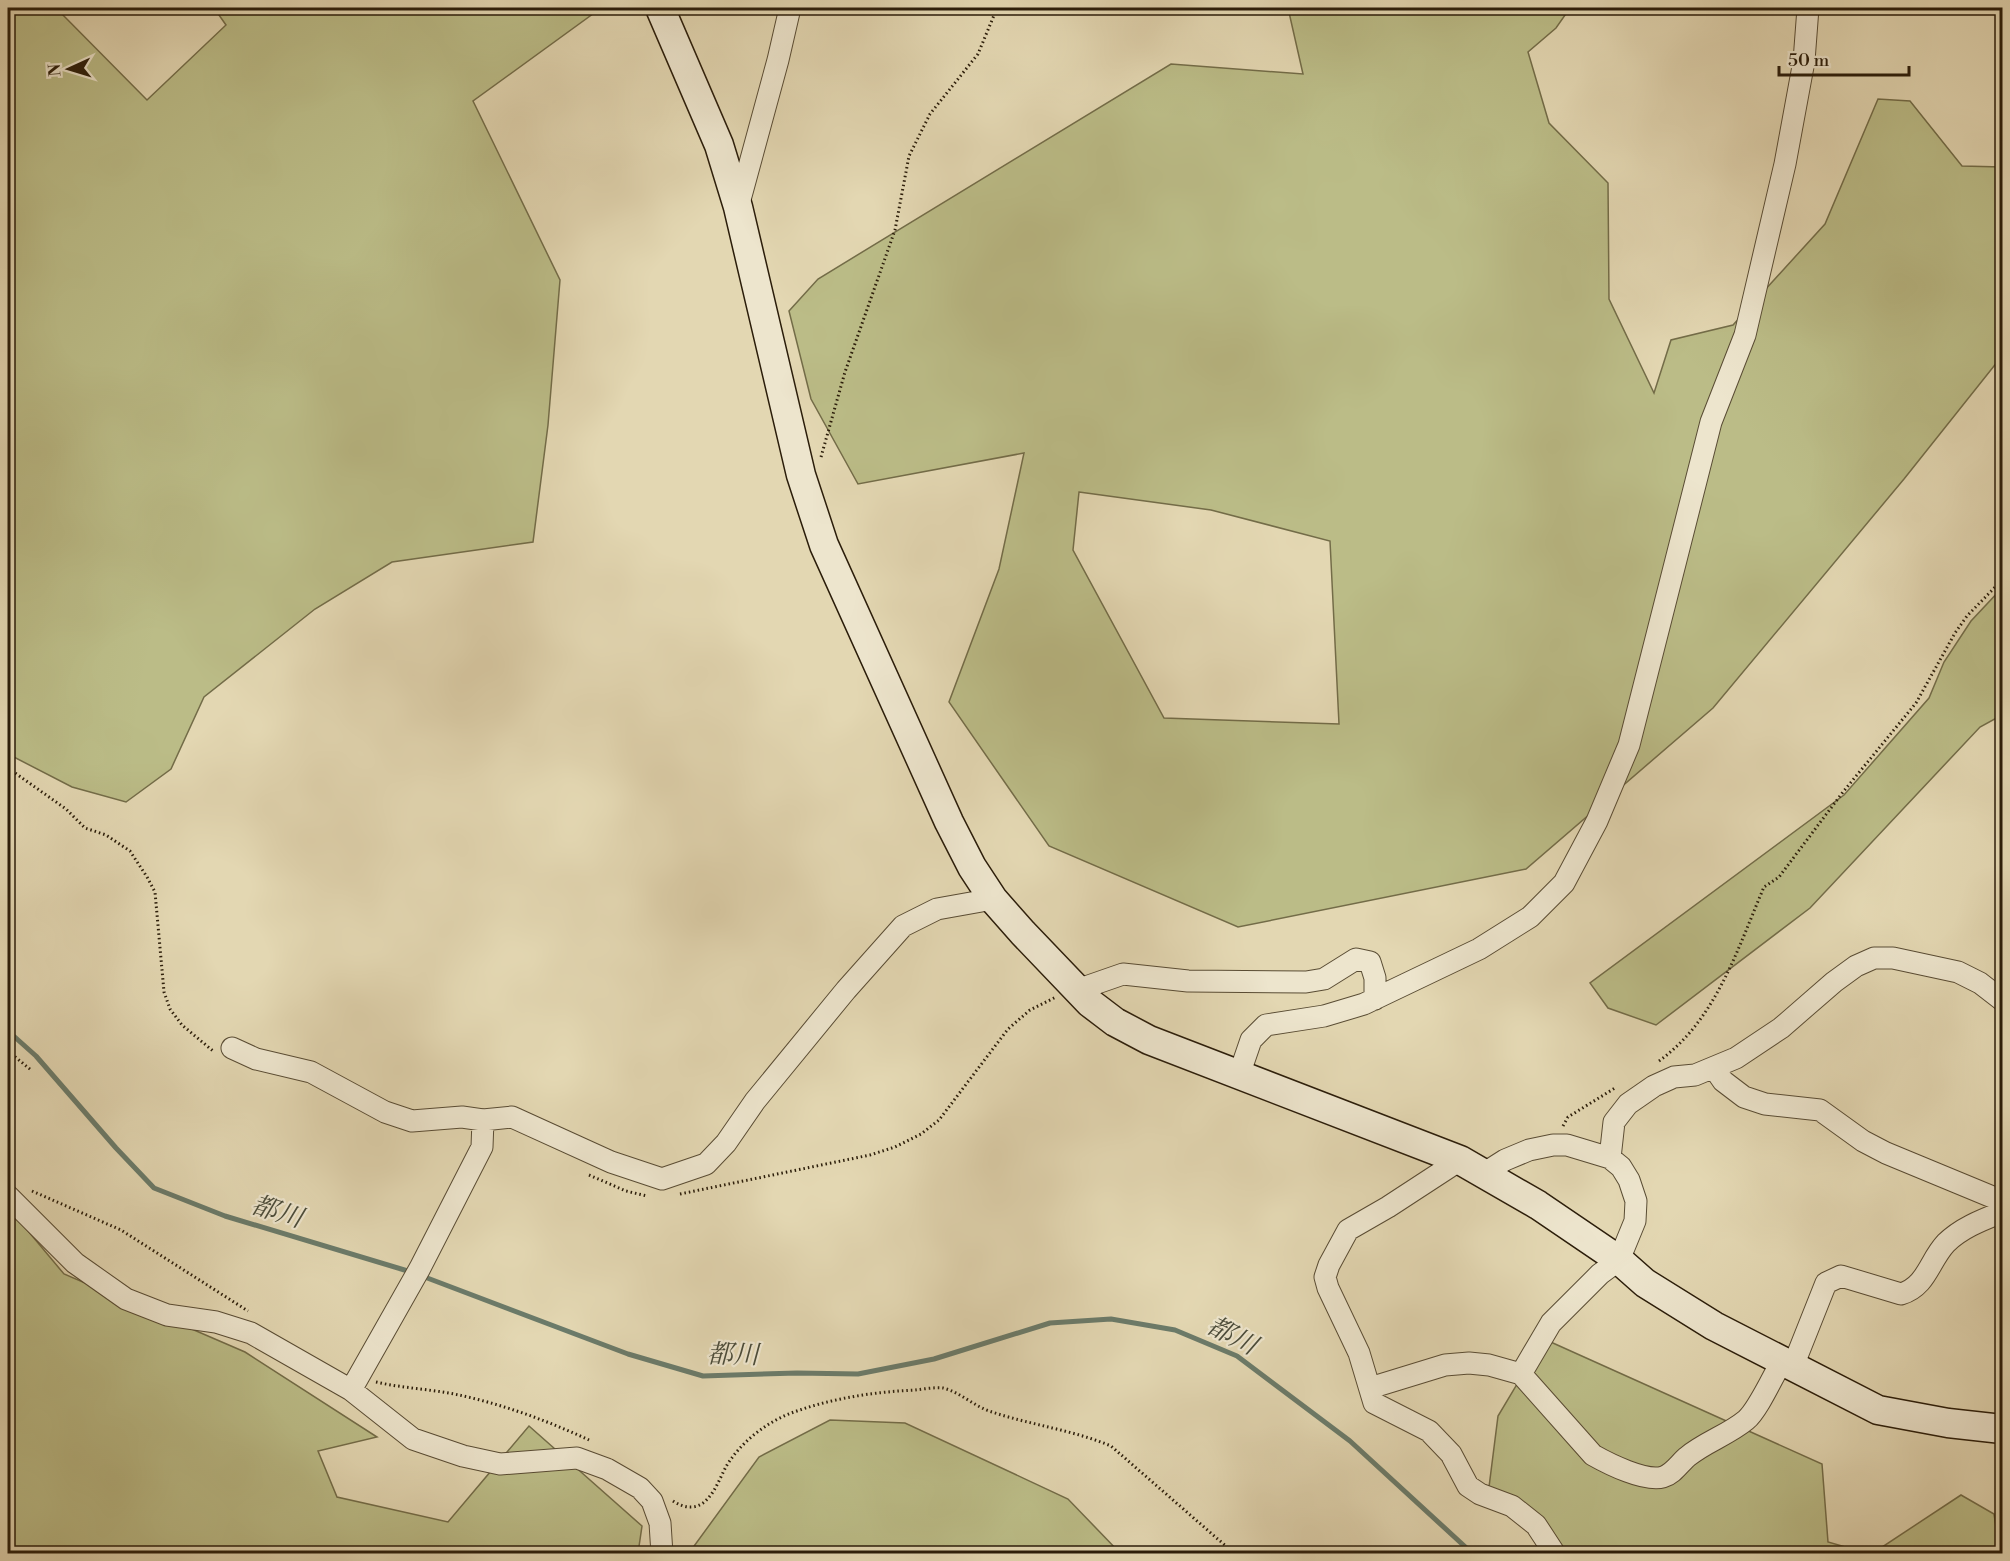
<svg xmlns="http://www.w3.org/2000/svg" width="2010" height="1561" viewBox="0 0 2010 1561" font-family="'Libre Bodoni','Noto Serif JP',serif">
  <rect width="100%" height="100%" fill="#e3d7b2"/>
  <filter id="stains"><feTurbulence type="fractalNoise" baseFrequency=".00333" numOctaves="4"/><feColorMatrix values="0 0 0 0 .2 0 0 0 0 .09 0 0 0 0 .02 0 0 0 .5 -.17"/></filter>
  <radialGradient id="worn" r=".72"><stop offset=".6" stop-color="#630" stop-opacity="0"/><stop offset="1" stop-color="#630" stop-opacity=".3"/></radialGradient>
  <path fill="#bbbc87" stroke="#736c48" stroke-width="1.5" fill-rule="evenodd" d="M8,8H56L147,100L226,25L214,8H601L473,101L560,280L548,425L533,542L392,562L315,609L204,697L171,769L126,802L72,787L8,754Z
    M1288,8H1570L1556,28L1528,52L1549,123L1608,183L1609,299L1654,393L1671,340L1733,325L1825,224L1878,99L1910,101L1962,166L2002,167V356L1904,479L1713,708L1526,869L1238,927L1049,846L949,702L999,569L1024,453L858,484L811,399L789,311L818,279L1171,64L1303,74ZM1079,492L1211,510L1330,541L1339,724L1164,718L1073,550Z
    M2002,588V715L1980,727L1810,908L1656,1025L1608,1008L1590,983L1844,795L1929,698L1944,662L1971,621Z
    M8,1207L64,1274L245,1352L377,1437L318,1451L337,1497L448,1522L529,1426L642,1526L638,1553H8Z
    M1544,1339L1822,1464L1828,1542L1866,1553H1556L1488,1495L1498,1416Z
    M830,1420L905,1423L1068,1499L1120,1553H689L759,1457Z
    M1961,1495L1994,1514L2000,1553H1873Z"/>
  <g fill="none" stroke-linecap="round" stroke-linejoin="round">
    <path stroke="#6b7b6a" stroke-width="5" d="M8,1031L36,1056L116,1148L154,1188L225,1216L411,1272
      M422,1276L628,1354L703,1376L797,1373L858,1374L934,1359L1050,1323L1111,1319L1175,1330L1237,1356L1350,1441L1473,1554"/>
    <defs>
      <path id="street" d="M738,207L778,60L790,8
        M1077,990L1123,974L1188,981L1306,982L1324,979L1356,959L1370,962L1375,978V999
        M232,1048L256,1059L311,1072L385,1112L412,1121L462,1117L483,1120L512,1117L611,1162L662,1179L706,1164L726,1143L755,1101L846,990L903,926L937,909L993,899
        M1714,1068L1723,1081L1744,1097L1765,1104L1820,1110L1863,1141L1886,1153L2002,1201
        M1239,1075L1251,1040L1266,1025L1324,1016L1364,1004L1479,949L1530,917L1564,883L1597,821L1629,745L1711,422L1745,335L1785,164L1804,61L1808,8
        M1610,1158L1614,1122L1628,1104L1654,1086L1674,1077L1695,1075L1736,1058L1781,1028L1834,982L1856,966L1874,958H1893L1958,972L1980,983L2002,1000
        M1460,1160L1388,1207L1348,1230L1329,1265L1325,1277L1328,1288L1359,1353L1374,1403L1429,1431L1451,1454L1468,1486L1480,1494L1512,1506L1536,1525L1555,1554
        M1483,1174L1505,1160L1529,1150L1553,1145H1567L1610,1158L1621,1167L1629,1180L1636,1201L1635,1221L1619,1260L1600,1274L1551,1323L1521,1374
        M8,1196L75,1263L126,1299L167,1315L216,1322L251,1333L351,1390L413,1439L463,1456L500,1464L577,1458L607,1469L640,1488L652,1501L660,1523L662,1554
        M1793,1366L1826,1283L1841,1276L1901,1294C1927,1286 1929,1261 1946,1243C1961,1228 1982,1220 2002,1212
        M1370,1388L1445,1365L1469,1363L1489,1365L1521,1374L1593,1455C1609,1464 1645,1482 1663,1477C1673,1474 1679,1464 1687,1457C1705,1442 1728,1435 1746,1420C1758,1410 1773,1376 1782,1361
        M351,1390L420,1268L482,1147L483,1120"/>
      <path id="secondary" d="M660,8L719,145L738,207L801,475L824,545L949,822L972,867L993,899L1023,933L1090,1003L1115,1022L1149,1040L1460,1160L1538,1205L1619,1260L1645,1283L1714,1326L1878,1410L1948,1423L2002,1429"/>
    </defs>
    <use href="#street" stroke="#594c34" stroke-width="23"/>
    <use href="#secondary" stroke="#2b1d0a" stroke-width="31"/>
    <path stroke="#2b1d0a" stroke-width="3" stroke-dasharray="1.5 3" stroke-linecap="butt" d="M821,457L845,372L895,230L909,156L930,114L978,54L997,8
      M8,768L66,809L85,828L106,835L130,851L147,877L155,892L164,992L170,1009L182,1025L213,1051
      M8,1051L31,1070
      M1659,1061C1716,1020 1737,950 1764,887L1779,877L1843,792L1916,703L1955,633L1967,616L2002,580
      M1563,1126L1568,1117L1615,1088
      M589,1175L626,1191L647,1196
      M32,1191L121,1230L248,1311
      M680,1194L870,1155L895,1147L921,1134L939,1120L1008,1029L1030,1010L1056,997
      M376,1382C402,1388 428,1389 454,1394C499,1403 546,1420 589,1440
      M673,1501C682,1507 693,1510 703,1503C715,1494 720,1477 727,1465C742,1441 768,1421 794,1412C833,1398 874,1392 915,1390C924,1389 935,1387 943,1388C960,1392 975,1407 992,1412C1031,1425 1073,1430 1111,1446L1235,1554"/>
    <use href="#street" stroke="#ede5cd" stroke-width="21"/>
    <use href="#secondary" stroke="#ede5cd" stroke-width="28"/>
  </g>
  <g text-anchor="middle" dominant-baseline="central" stroke-width="4.5" stroke-linejoin="round" paint-order="stroke">
    <g font-size="26" font-style="italic" fill="#4b4c3a" stroke="#ede5cd">
      <text transform="translate(277 1212) rotate(17)">都川</text>
      <text transform="translate(1232 1336) rotate(27)">都川</text>
      <text transform="translate(733 1355) rotate(1)">都川</text>
    </g>
  </g>
  <rect width="2010" height="1561" fill="none" stroke="#e3d7b2" stroke-width="30"/>
  <rect x="9" y="9" width="1992" height="1543" fill="none" stroke="#2b1d0a" stroke-width="3"/>
  <rect x="15" y="15" width="1980" height="1531" fill="none" stroke="#2b1d0a" stroke-width="1.5"/>
  <g transform="translate(69 69) rotate(266)" stroke="#ede5cd" stroke-width="4.5" paint-order="stroke">
  <path d="M0-4.5L10 22L0 15L-10 22Z" fill="#2b1d0a"/>
  <text y="-9" font-size="16" font-weight="bold" text-anchor="middle" fill="#2b1d0a">N</text>
  </g>
  <path d="M1779 66v9h130v-9" fill="none" stroke="#2b1d0a" stroke-width="3"/>
  <text x="1788" y="66" font-size="18" fill="#2b1d0a" stroke="#ede5cd" stroke-width="4.5" paint-order="stroke">50 m</text>
  <rect width="100%" height="100%" filter="url(#stains)"/>
  <rect width="100%" height="100%" fill="url(#worn)"/>
</svg>
